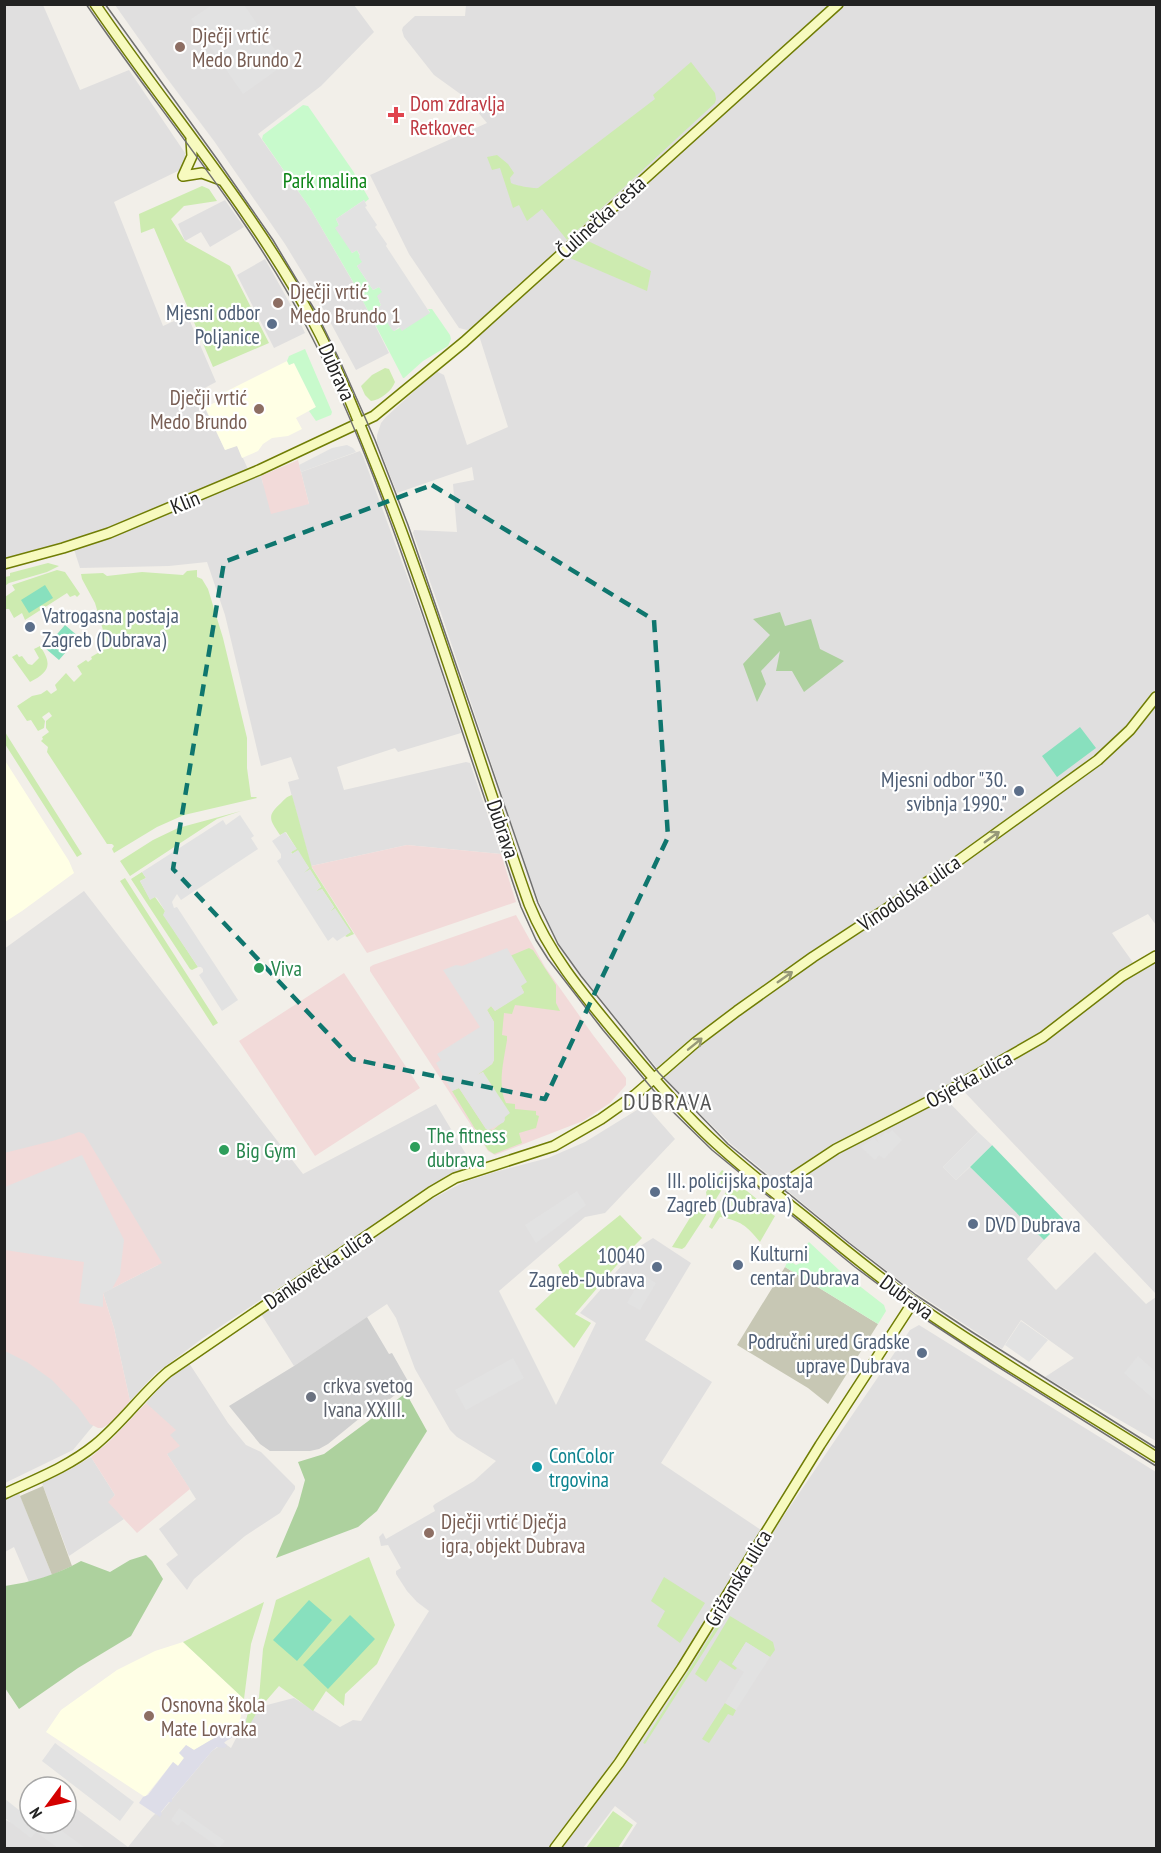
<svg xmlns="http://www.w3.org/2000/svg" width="1161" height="1853" viewBox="0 0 1161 1853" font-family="'PT Sans Narrow',sans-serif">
  <rect width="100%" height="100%" fill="#f2efe9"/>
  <path fill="#e0dfdf" d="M4,5H43L80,90L129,70L185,153V165L182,169L114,202L163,326L174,321L170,310L183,305L216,382L197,392L225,450L237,445L252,478L261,476L263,484L309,504L301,472L360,451L363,456L428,633L461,733L398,752L395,748L337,767L344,790L466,762L470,763L501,854L407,845L311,866L288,782L299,779L291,757L261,766L225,615L207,562L169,566L80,568L71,540L5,558Z
    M115,5H354L374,32L321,86L258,134L310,208L357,289L389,353L356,370L313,290L285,244L214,141L166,77Z
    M466,5H1156V925L1148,914L1112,933L1139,971L1156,960V1294L956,1083L939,1092L978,1132L943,1167L956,1180L970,1167L1044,1240L1027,1259L1056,1290L1095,1252L1146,1304L1156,1297V1441L1045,1377L1074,1358L1021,1320L1002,1349L912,1290L852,1244L731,1144L672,1086L637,1044L578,971L559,944L548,924L530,879L440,610L413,533L414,530L457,532L453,484L474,480L472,467L397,493L377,442V435L381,423L386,417L436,371L444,375L467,445L508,427L476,326L467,330L459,328L409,254L370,175L487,123L466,98L434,75L404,37L402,30L403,27L415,16H465Z
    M225,200L244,227L210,247L201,232L185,241L178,224Z
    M265,259L298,318L305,333L274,348L237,275Z
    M84,891L303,1174L436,1104L473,1166L430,1188L203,1338L155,1374L130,1401L114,1328L103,1293L158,1265L5,1166L4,949Z
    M645,1105L675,1139L605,1213L585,1217L499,1291L556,1405L596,1323L580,1313L637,1248L653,1238L691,1263L645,1340L712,1382L661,1463L770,1536L910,1330L919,1325L1156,1472V1848H621L637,1823L615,1806L583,1848H5L4,1819L10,1822L30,1796V1823H66V1801L128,1847L152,1817L155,1814L159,1815L212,1751L224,1743L231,1748L249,1713L265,1708L263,1706L294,1698L340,1727L353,1720L361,1721L429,1611L417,1602L407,1591L396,1574V1571L401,1568L388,1545L381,1546L379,1537L383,1533L386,1539L435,1511L433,1506L435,1504L474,1481L496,1461L457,1437L450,1430L415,1369L396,1318L387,1304L294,1366L261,1314L432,1199L464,1182L495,1172L548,1158L585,1142Z
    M5,1334L97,1421L73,1450L5,1483Z
    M189,1363L228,1423L246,1445L261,1452L295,1486V1489L280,1513L245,1536L194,1579L187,1590L166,1564L178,1555L159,1529L196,1499L167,1454L170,1435L146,1403L165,1382Z
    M91,1457L115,1495L109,1502L124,1519L69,1556L42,1483L69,1470Z
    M19,1493L52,1575L29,1582L14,1547L5,1552L4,1500Z"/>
  <path fill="#f2dad9" d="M298,460L309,504L271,514L261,476Z
    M407,845L501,854L516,902L367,953L311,866Z
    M516,915L545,967L593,1035L626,1078V1085L610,1103L583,1121L495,1155L488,1151L370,971V967L373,965Z
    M344,973L420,1088L315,1156L239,1041Z
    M79,1132L84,1134L162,1263L103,1293L114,1328L130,1401L113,1422L102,1428H98L90,1424L78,1407L52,1380L27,1362L5,1351L4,1153L56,1140Z
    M146,1403L176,1430L170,1435L180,1446L167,1454L190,1489L137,1533L108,1502L115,1495L91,1457L112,1439Z"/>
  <path fill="#ffffe5" d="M287,361L289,365L294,363L316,407L296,418L302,429L288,436L272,438L263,444L258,451L242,458L237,446L225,450L205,407L223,399L221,394Z
    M4,759L69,861L74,873L22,911L5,922Z
    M183,1642L244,1699L240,1721L234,1727L194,1750L186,1745L184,1758L178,1766L173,1762L145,1797L46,1732L61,1710L117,1670L155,1651Z"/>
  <path fill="#d0d0d0" d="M367,1317L389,1354L392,1353L409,1383L390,1399L383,1401L371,1409L328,1444L319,1449L310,1451H270L260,1444L229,1406L294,1366Z"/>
  <path fill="#c7c7b4" d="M785,1267L878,1324L828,1404L808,1388L737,1345Z
    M43,1486L72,1566L52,1575L20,1496Z"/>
  <path fill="#cdebb0" d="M691,62L715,93L716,99L715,103L567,240L542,209L527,221L519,205L513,208L500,168L492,170L487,157L497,155L508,164L514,173L510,178L511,183C514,185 534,189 538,188L655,99L653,95Z
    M202,186L209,189L217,201L184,206L171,219L185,241L230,266L269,343L213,367L154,228L141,233L139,214Z
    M588,241L651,271L647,291L570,258Z
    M385,368L389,369L395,382C392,391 380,400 371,401L365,395L361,386L372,375Z
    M48,563L59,566L47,572L9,583L5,586V577L10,576V573Z
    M57,570L65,572L80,594L77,597L75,595L70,597L67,593L25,620L22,613L14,618L9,609H5V597L15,590L12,585Z
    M197,570V577L202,579L208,589L223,638L247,738V768L251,797H256L257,798L184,815L157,827L114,853L112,849L114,846L112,844H107L47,752L48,747L41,741L43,739L42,737L49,732L46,728V721L52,716L49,712L42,717L45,721L44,728L38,731L31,720L27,721L17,706L32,696L41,694L47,690L51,694L57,690L55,685L66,673L74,682L82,674L77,666L86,660L88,662L92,659L91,657L108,647L95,603L82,579L81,574L103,573L107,576L142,572L183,575L187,571Z
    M40,646C53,665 49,672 30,682L12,657L17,654L19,657L22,656L28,664L32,665L39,658L34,649Z
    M5,732L82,854L77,857L5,744Z
    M292,795L312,868L354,934L347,937L345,936L350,932L335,909L330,912L334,907L322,889L317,893L316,891L321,887L310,870L304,873L303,872L309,868L297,851L292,854L291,852L296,848L286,832L280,835C270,820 266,816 281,803C285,799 286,797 292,795Z
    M241,811L217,819L130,876L120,861L153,840L178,828Z
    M142,872L146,878L140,881L150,899L155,897L165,911L164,915L198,967L192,970L190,969L131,879Z
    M125,878L218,1023L213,1026L120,881Z
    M529,948L533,950L556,985V1003L560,1011L515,1005L512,1014L504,1013L502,1035L507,1036V1040C504,1060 497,1085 506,1103L515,1104V1109L536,1111V1115L539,1116L536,1128L519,1133L522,1143L494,1154L488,1150L452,1091L459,1088L486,1129L493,1130L505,1120L483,1072L477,1075L492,1064L494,1060V1022L487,1010L491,1006L495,1011L524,992L505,958Z
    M722,1170L730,1176L713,1204H708L706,1192Z
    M742,1187L768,1208L730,1206L720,1201L728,1189L730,1192L734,1189L737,1192Z
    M696,1208H707L706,1215L685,1247L682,1249L672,1247Z
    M729,1208L766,1210L775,1216L760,1242C746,1225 741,1221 720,1217L712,1229L709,1227L717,1211Z
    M620,1215L642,1238L628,1252L575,1314L591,1323L574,1348L535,1309L566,1280L558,1265Z
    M369,1557L395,1625L377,1664L345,1694L344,1706L326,1691L313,1711L279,1686L259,1709L243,1736L249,1707L259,1698L263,1649L276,1600Z
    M664,1577L705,1603L680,1643L657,1626L665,1611L651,1601Z
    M264,1602L251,1644L244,1699L183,1642Z
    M730,1616L773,1642L775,1650L770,1657L746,1642L732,1664L737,1668L735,1670L720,1660L706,1682L695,1674Z
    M721,1619L724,1620L645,1744L643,1743Z
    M725,1703L736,1710L733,1716L728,1714L709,1743L702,1739Z
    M613,1811L633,1825L618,1848H586Z"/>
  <path fill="#add19e" d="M780,612L785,626L811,619L820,649L844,661L804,692L792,671H776L780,651L761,671L766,684L757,702L743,664L770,635L753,619Z
    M406,1393L427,1431L377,1511L358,1527L276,1558L298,1506L305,1480L298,1462L324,1454Z
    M146,1555L152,1561L163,1579L131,1636L78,1668L19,1709L5,1688V1586C32,1582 56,1575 81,1561L110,1572L130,1560Z"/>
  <path fill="#c8facc" d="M303,105L308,106L353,171L368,197L369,199L365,202L364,200L336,219L352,253L357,250L363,262L357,266L373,290L379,287L383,292L379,301L381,305L378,308L394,331L430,312L428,309H432L450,335L451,339L448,346L423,361L404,378H403L352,280L310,208L262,139L263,135Z
    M305,349L332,412L331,415L316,421L309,411L316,407L294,363L289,365L287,361L289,356Z
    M809,1242L839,1270L884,1305L886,1311L878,1324L785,1267L788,1260L796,1265L803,1262L804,1257L801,1251Z"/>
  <path fill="#88e0be" d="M45,585L53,598L29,613L21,600Z
    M65,625L79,637L59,660L45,648Z
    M1080,727L1096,748L1057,777L1042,756Z
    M992,1145L1064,1220L1044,1240L970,1167Z
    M309,1600L332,1620L297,1661L273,1640Z
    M350,1615L375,1639L328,1689L303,1665Z"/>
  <path fill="#e2e2e2" d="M212,5H244L285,64L243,94L191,19Z
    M364,200L367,206L365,207L377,225L375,227L387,244L386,246L430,313L402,331L399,327L394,331L392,330L378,308L381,305L377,296L382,292L379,287L373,290L357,266L362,262L359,257L360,255L357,250L352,253L335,228L339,225L336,219Z
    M347,445L353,448L356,452L301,472L299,465L332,448Z
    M240,815L254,836L251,838L258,849L181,900L177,894L172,902L174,908L177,907L238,1000L222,1011L199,975L203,972V969L201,967H198L163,915L165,911L157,898L155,897L150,900L140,881L146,878L142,872L223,820L226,825Z
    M285,832L297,849L291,852L292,854L298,850L309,868L304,873L310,869L321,887L316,891L322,889L334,907L330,912L335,908L351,932L337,941L333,937L328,941L277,861L281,858V854L272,841Z
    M507,948L527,982L521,986L524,993L495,1011L491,1006L487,1010L494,1022V1060L492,1064L477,1075L483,1072L510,1113L505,1117L504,1122L489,1130L486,1129L459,1088L452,1091L436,1063L441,1060L437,1054L480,1027L443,970L456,965L462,966Z
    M892,1130L902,1140L884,1159L879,1155L875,1160L861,1147L874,1138L879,1143L876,1138L878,1135L881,1137L886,1132L888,1134Z
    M978,1132L992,1145L956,1180L943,1167Z
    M82,1155L124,1240L120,1274L112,1289L103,1293V1307L79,1303L84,1262L5,1250V1187Z
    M577,1191L586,1205L536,1243L525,1225Z
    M643,1275L656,1283L640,1310L627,1303Z
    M1021,1321L1048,1340L1029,1362L1005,1345Z
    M1138,1356L1156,1372V1401L1124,1373Z
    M513,1358L524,1378L466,1410L455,1390Z
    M746,1642L770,1657L736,1710L725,1703L744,1672L732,1664Z
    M55,1743L134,1802L120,1821L42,1761Z
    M5,1799L24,1814L30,1807V1823H51L84,1847L58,1848L36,1832L31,1838L5,1818Z
    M179,1808L225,1841L219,1848L182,1821L178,1826L171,1820Z"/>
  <path fill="#dddde8" d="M236,1725L240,1733L226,1741L224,1743L227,1745L225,1748L217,1747L212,1751L172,1799V1802H169L161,1812L162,1814L160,1817L139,1803L143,1797L148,1795L173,1762L178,1766L184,1758L179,1753L186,1745L194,1750Z"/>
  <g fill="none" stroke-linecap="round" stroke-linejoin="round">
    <defs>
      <path id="secondary" d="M95,4C167,110 252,208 313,321C336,364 354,410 372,455C432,602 476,755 529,904C549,954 583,994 617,1035C645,1069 673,1102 705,1133C736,1163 771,1190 805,1217C845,1250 884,1282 927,1312C1001,1363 1080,1409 1156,1457
        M183,176L202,173L221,180
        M183,176L192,156L191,139
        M4,564L63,548L109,533L259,470L374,416L464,342L838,4
        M775,1193L783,1184L836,1149L947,1092L1043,1037L1122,976L1156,956
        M4,1494C36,1479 68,1467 95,1445C122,1423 142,1394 168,1372L431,1192L455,1178L554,1146L601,1119L635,1095L696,1042L737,1011L813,957L944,871L1098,760L1130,730L1156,697
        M555,1848L619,1763L682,1668L820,1445L913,1302"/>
    </defs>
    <use href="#secondary" stroke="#707d05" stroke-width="12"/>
    <use href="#secondary" stroke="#f7fabf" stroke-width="9"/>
    <path stroke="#707070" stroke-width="1.5" d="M86,4C158,110 244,209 304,322C354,416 390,518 424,618C457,714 488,811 521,907L536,940L548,959L603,1030L665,1104L712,1150L855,1267L922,1317L992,1363L1156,1466
      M105,4L217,159L273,240L316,312L340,361L375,440L408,525L538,903L558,944L581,976L659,1073L728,1144L849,1243L916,1295L972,1332L1156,1448"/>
  </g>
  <defs><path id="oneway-shaft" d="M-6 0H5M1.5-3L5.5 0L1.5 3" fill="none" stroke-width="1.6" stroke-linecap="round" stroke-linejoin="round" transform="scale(1.5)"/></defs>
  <g stroke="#979978">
    <use href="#oneway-shaft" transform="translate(992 837) rotate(-36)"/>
    <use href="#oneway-shaft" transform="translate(785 977) rotate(-35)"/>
    <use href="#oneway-shaft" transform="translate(695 1044) rotate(-39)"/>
  </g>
  <path fill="none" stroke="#0f766e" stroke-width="4.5" stroke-dasharray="12 8" stroke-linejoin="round" d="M432,485L654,620L668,837L545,1099L352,1059L173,869L224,562Z"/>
  <g fill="#8d6e63" stroke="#fff" stroke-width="2">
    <circle cx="180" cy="47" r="6"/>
    <circle cx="278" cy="303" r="6"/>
    <circle cx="259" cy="409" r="6"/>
    <circle cx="429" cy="1533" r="6"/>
    <circle cx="149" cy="1716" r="6"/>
  </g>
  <path fill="#e0444e" stroke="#fff" stroke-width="2" d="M393 106h6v6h6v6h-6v6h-6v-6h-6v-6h6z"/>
  <g fill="#5c6f8a" stroke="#fff" stroke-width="2">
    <circle cx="272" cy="324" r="6"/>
    <circle cx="30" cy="627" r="6"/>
    <circle cx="1019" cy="791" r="6"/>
    <circle cx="655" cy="1192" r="6"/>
    <circle cx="973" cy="1224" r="6"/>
    <circle cx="738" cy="1265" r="6"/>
    <circle cx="657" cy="1267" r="6"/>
    <circle cx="922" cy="1353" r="6"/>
  </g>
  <g fill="#2e9e5b" stroke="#fff" stroke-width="2">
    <circle cx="259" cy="968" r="6"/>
    <circle cx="415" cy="1147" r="6"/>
    <circle cx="224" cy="1150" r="6"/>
  </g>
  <circle fill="#6b7280" stroke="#fff" stroke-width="2" cx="311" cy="1397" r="6"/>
  <circle fill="#0f9aa8" stroke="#fff" stroke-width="2" cx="537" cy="1467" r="6"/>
  <g text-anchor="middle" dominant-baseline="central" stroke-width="4.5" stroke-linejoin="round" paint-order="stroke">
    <g font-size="21" fill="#785e54" stroke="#fff" text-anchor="start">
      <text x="192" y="35">Dječji vrtić<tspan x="192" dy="24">Medo Brundo 2</tspan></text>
      <text x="290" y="291">Dječji vrtić<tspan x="290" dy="24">Medo Brundo 1</tspan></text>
      <text x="247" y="397" text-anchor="end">Dječji vrtić<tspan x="247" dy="24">Medo Brundo</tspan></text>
      <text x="441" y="1521">Dječji vrtić Dječja<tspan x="441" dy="24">igra, objekt Dubrava</tspan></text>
      <text x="161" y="1704">Osnovna škola<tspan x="161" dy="24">Mate Lovraka</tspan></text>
    </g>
    <g font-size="21" fill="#be3a42" stroke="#fff" text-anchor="start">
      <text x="410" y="103">Dom zdravlja<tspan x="410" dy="24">Retkovec</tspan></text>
    </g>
    <g font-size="21" fill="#0c8416" stroke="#fff">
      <text x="325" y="180">Park malina</text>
    </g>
    <g font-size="21" fill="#222" stroke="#fff">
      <text transform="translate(601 217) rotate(-42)">Čulinečka cesta</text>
      <text transform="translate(337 372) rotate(66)">Dubrava</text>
      <text transform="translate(185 502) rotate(-22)">Klin</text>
      <text transform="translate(503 829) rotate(71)">Dubrava</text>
      <text transform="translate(909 893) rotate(-34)">Vinodolska ulica</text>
      <text transform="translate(969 1079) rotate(-29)">Osječka ulica</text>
      <text transform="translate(318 1269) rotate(-34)">Dankovečka ulica</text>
      <text transform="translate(907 1297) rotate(36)">Dubrava</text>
      <text transform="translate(738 1578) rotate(-59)">Grižanska ulica</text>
    </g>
    <g font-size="21" fill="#4e5e75" stroke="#fff" text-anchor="end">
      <text x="260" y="312">Mjesni odbor<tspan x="260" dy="24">Poljanice</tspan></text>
      <text x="42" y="615" text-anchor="start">Vatrogasna postaja<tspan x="42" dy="24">Zagreb (Dubrava)</tspan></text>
      <text x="1007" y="779">Mjesni odbor "30.<tspan x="1007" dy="24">svibnja 1990."</tspan></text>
      <text x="667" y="1180" text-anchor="start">III. policijska postaja<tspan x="667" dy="24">Zagreb (Dubrava)</tspan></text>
      <text x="985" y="1224" text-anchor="start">DVD Dubrava</text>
      <text x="750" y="1253" text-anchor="start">Kulturni<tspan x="750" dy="24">centar Dubrava</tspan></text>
      <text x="645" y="1255">10040<tspan x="645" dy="24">Zagreb-Dubrava</tspan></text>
      <text x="910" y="1341">Područni ured Gradske<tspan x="910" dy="24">uprave Dubrava</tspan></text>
    </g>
    <g font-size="21" fill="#27864d" stroke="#fff" text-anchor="start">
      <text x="271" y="968">Viva</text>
      <text x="427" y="1135">The fitness<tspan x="427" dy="24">dubrava</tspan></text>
      <text x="236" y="1150">Big Gym</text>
    </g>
    <g font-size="21" fill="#5b616d" stroke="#fff" text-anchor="start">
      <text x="323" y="1385">crkva svetog<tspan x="323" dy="24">Ivana XXIII.</tspan></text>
    </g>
    <g font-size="21" fill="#0d838f" stroke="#fff" text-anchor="start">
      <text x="549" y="1455">ConColor<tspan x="549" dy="24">trgovina</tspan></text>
    </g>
    <g font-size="24" letter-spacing="1.5" fill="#555" stroke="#fff">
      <text x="668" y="1101">DUBRAVA</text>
    </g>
  </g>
  <rect width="1161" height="1853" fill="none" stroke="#222222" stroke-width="12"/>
  <g transform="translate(48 1805) rotate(237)"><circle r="28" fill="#ffffff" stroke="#a7a7a7" stroke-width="1.5"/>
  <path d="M0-4.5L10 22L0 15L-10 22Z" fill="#d40000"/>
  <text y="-9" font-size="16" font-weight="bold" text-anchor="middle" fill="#222222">N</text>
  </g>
</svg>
